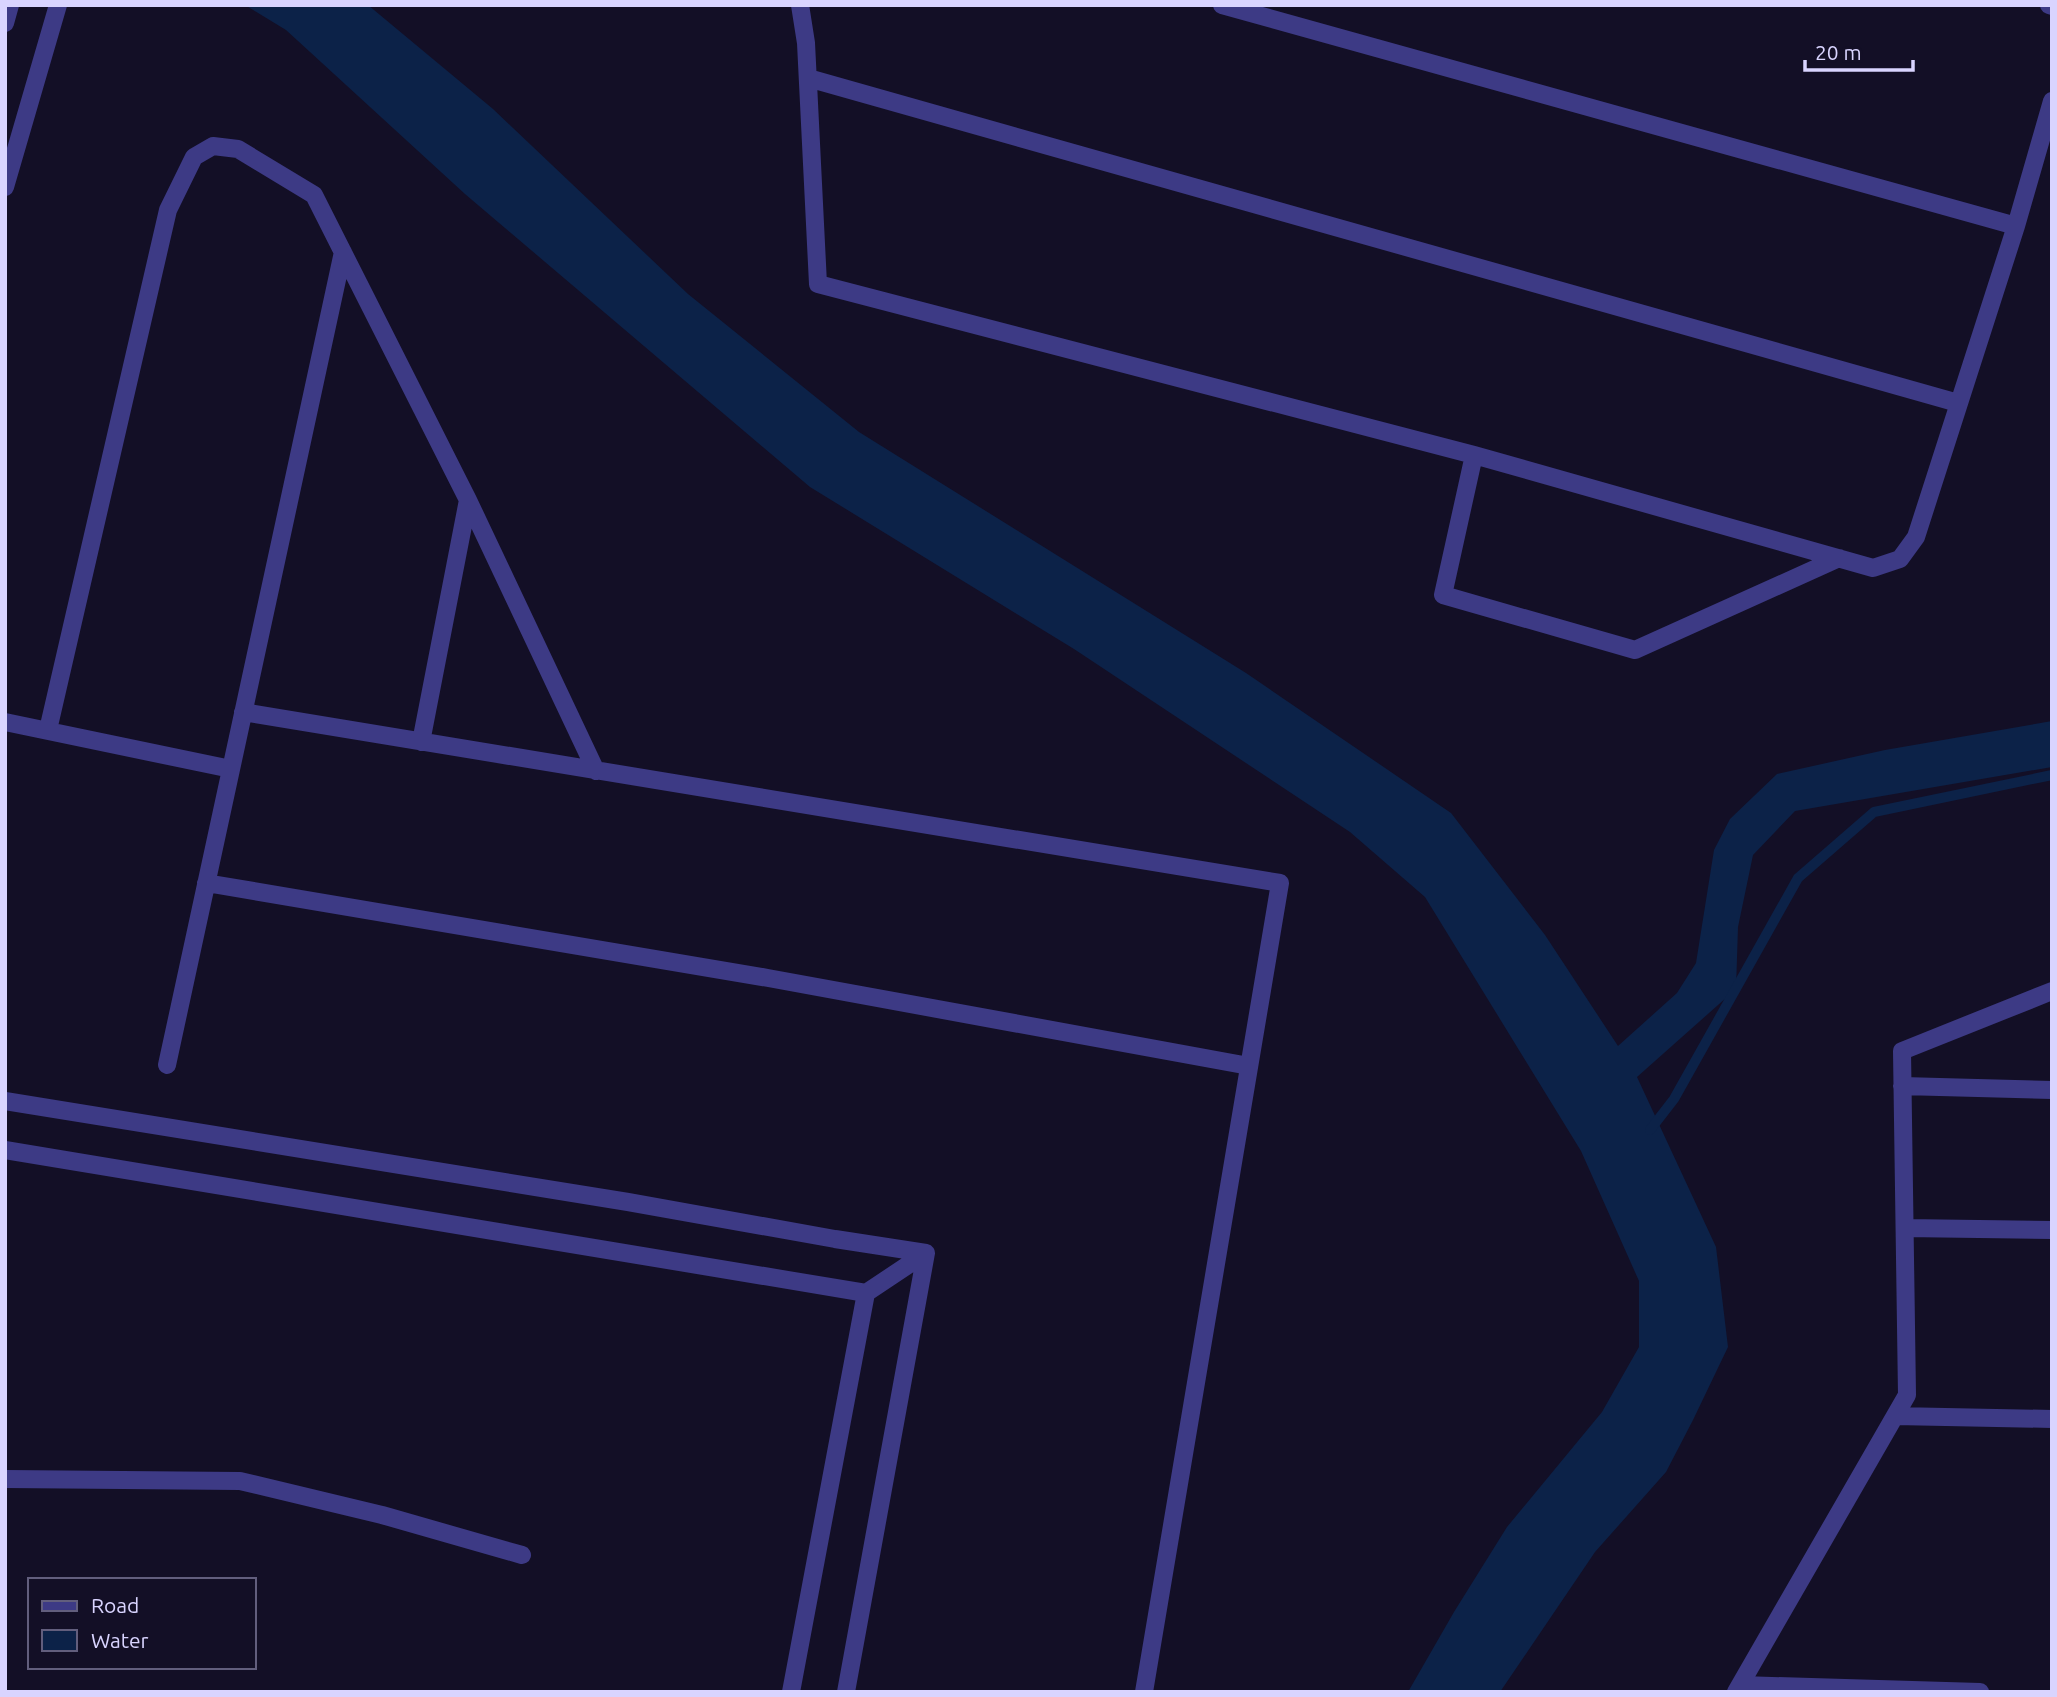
<svg xmlns="http://www.w3.org/2000/svg" width="2057" height="1697" viewBox="0 0 2057 1697" font-family="Ubuntu,sans-serif">
  <rect width="100%" height="100%" fill="#130f26"/>
  <path fill="#0c2248" d="M245,5H368L493,109L688,294L859,432L1246,673L1451,813L1545,935L1618,1046L1677,993L1696,963L1714,850L1730,819L1777,774L1885,750L2052,721V767L1795,811L1753,855L1738,927L1736,989L1637,1077L1716,1247L1728,1347L1693,1420L1666,1472L1595,1552L1500,1692H1408L1454,1612L1507,1527L1602,1412L1639,1347V1281L1581,1151L1425,897L1350,832L1074,649L810,487L465,194L286,30Z"/>
  <g fill="none" stroke-linecap="round" stroke-linejoin="round">
    <path stroke="#0c2248" stroke-width="10" d="M1650,1130L1674,1099L1798,878L1874,812L2052,775"/>
    <path stroke="#3d3a85" stroke-width="18" d="M800,5L806,43L818,284L1474,455L1873,568L1900,559L1916,537L2016,226
      M1222,5L2016,226L2052,101
      M2049,5L2052,6
      M808,78L1958,403
      M1474,455L1443,595L1635,650L1839,558
      M243,712L1280,883L1144,1692
      M5,722L231,769
      M48,730L168,210L194,157L213,146L238,149L314,195L468,500L596,771
      M421,742L468,500
      M206,883L768,978L1249,1066
      M167,1065L343,252
      M1902,1086L2052,1090
      M1905,1228L2052,1230
      M1895,1416L2052,1419
      M5,1479L240,1481L382,1515L522,1555
      M1741,1685L1980,1692
      M1736,1692L1907,1395L1902,1051L2052,991"/>
    <path stroke="#3d3a85" stroke-width="18" d="M5,23L10,5
      M5,187L58,5
      M5,1101L628,1202L835,1239L926,1253
      M5,1150L866,1293L926,1253
      M791,1692L866,1293
      M846,1692L926,1253"/>
  </g>
  <rect width="2057" height="1697" fill="none" stroke="#d9d4ff" stroke-width="14"/>
  <rect x="28" y="1578" width="228" height="91" fill="#130f26" stroke="#625e7d" stroke-width="2"/>
  <rect x="42" y="1601" width="35" height="10" fill="#3d3a85" stroke="#625e7d" stroke-width="2"/>
  <text x="91" y="1613" font-size="21" fill="#d9d4ff">Road</text>
  <rect x="42" y="1630" width="35" height="21" fill="#0c2248" stroke="#625e7d" stroke-width="2"/>
  <text x="91" y="1648" font-size="21" fill="#d9d4ff">Water</text>
  <path d="M1805 60v10h108v-10" fill="none" stroke="#d9d4ff" stroke-width="3.5"/>
  <text x="1815" y="60" font-size="21" fill="#d9d4ff" stroke="#130f26" stroke-width="5" paint-order="stroke">20 m</text>
</svg>
